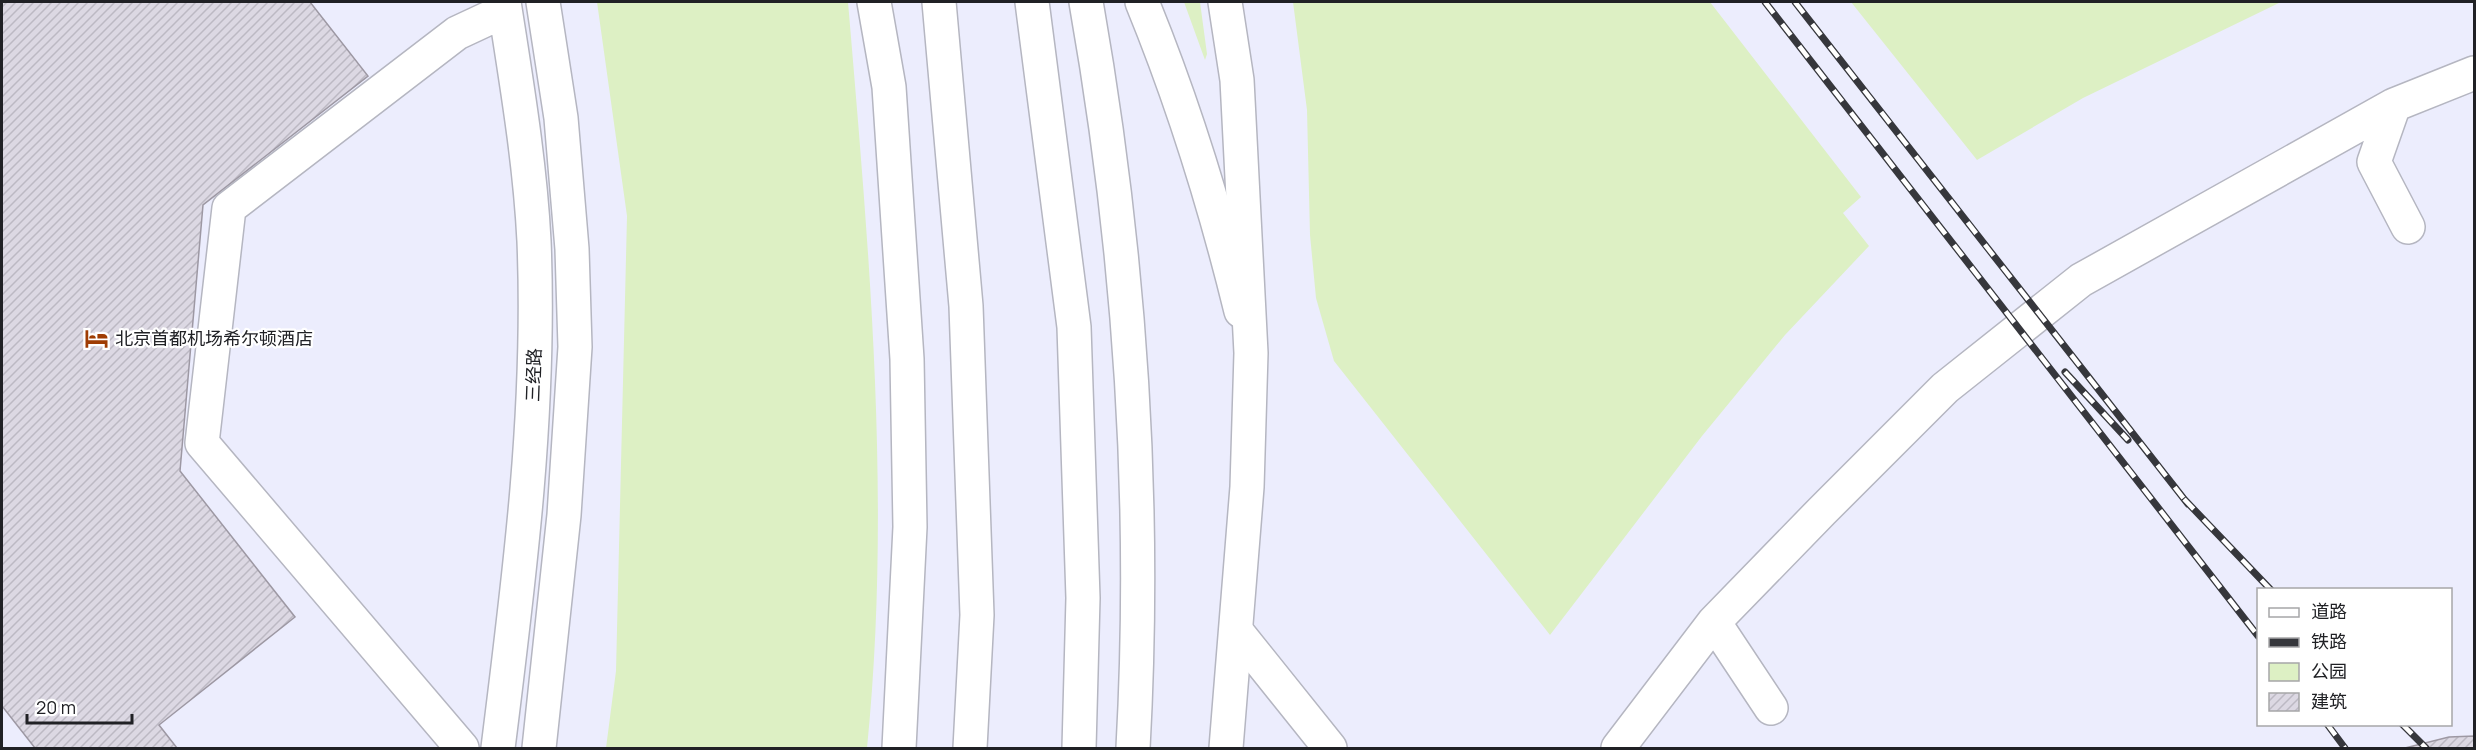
<svg xmlns="http://www.w3.org/2000/svg" width="2476" height="750" viewBox="0 0 2476 750" font-family="Manrope,'Noto Sans SC',sans-serif">
  <defs>
    <pattern id="building-hatch" width="6" height="6" patternUnits="userSpaceOnUse" patternTransform="scale(1.5)"><rect width="6" height="6" fill="#dcd8e3"/><path d="M-1 1l2-2M0 6l6-6M5 7l2-2" fill="none" stroke="#bcb9c3"/></pattern>
  </defs>
  <rect width="100%" height="100%" fill="#f5f6fd"/>
  <path fill="#ecedfd" fill-rule="evenodd" d="M2,2H2474V748H2ZM2258,590H2450V724H2258Z"/>
  <path fill="#ddf0c4" d="M597,2H848C869,250 892,500 867,748H606L616,671L627,216Z
    M1184,2H1200L1207,54L1205,60Z
    M1293,2H1710L1861,197L1843,213L1869,246L1785,335L1702,436L1550,635L1334,361L1316,298L1310,235L1307,110Z
    M1851,2H2281L2083,98L1977,160Z"/>
  <path fill="url(#building-hatch)" stroke="#9d98a3" stroke-width="1.5" d="M2,2H310L368,76L203,205L180,471L295,617L159,725L177,748H35L2,706Z
    M2474,736V748H2405L2449,737Z"/>
  <g fill="none" stroke-linecap="round" stroke-linejoin="round">
    <defs>
      <path id="minor" d="M2394,105L2374,162L2408,227
        M1714,622L1771,708
        M1237,632L1330,748
        M462,748L202,443L229,208L457,33L487,19L506,15
        M498,748C519,580 541,411 534,241C530,161 516,80 504,2
        M539,748L564,515L575,347L572,249L561,118L543,2
        M1618,748L1714,622L1822,511L1945,388L2081,280L2394,105L2474,73"/>
      <path id="major" d="M874,2L889,87L907,359L910,527L899,748
        M1032,2L1074,327L1083,598L1079,748
        M1142,2C1183,102 1215,205 1241,311"/>
      <path id="highway" d="M939,2L966,306L977,615L970,748
        M1086,2C1130,251 1147,495 1133,748
        M1225,2L1237,80L1251,353L1247,487L1226,748"/>
    </defs>
    <use href="#minor" stroke="#b5b6c1" stroke-width="36"/>
    <use href="#major" stroke="#b5b6c1" stroke-width="36"/>
    <use href="#highway" stroke="#b5b6c1" stroke-width="36"/>
    <use href="#minor" stroke="#fff" stroke-width="33"/>
    <use href="#major" stroke="#fff" stroke-width="33"/>
    <use href="#highway" stroke="#fff" stroke-width="33"/>
    <defs>
      <path id="rail" d="M1765,2L2258,636
        M1795,2L2188,504
        M2065,372L2128,440
        M2184,499L2271,590
        M2327,724L2345,748
        M2402,724L2426,748"/>
    </defs>
    <use href="#rail" stroke="#36373c" stroke-width="7"/>
    <use href="#rail" stroke="#fff" stroke-width="4.5" stroke-dasharray="14" stroke-linecap="butt"/>
  </g>
  <defs>
    <symbol id="hotel-bare" viewBox="-9 -9 18 18"><path d="M-6-4.5h1.5V1H6V5H4.5V3h-9V5H-6ZM-4 0a1.8 1.8 0 1 1 3.6 0ZM.5 0V-2.5h3Q6-2.5 6 0Z" fill="#9f3c03" stroke="#fff" stroke-width="2.5" paint-order="stroke"/></symbol>
  </defs>
  <g fill-rule="evenodd">
    <use href="#hotel-bare" x="80" y="322" width="33" height="33"/>
  </g>
  <g text-anchor="middle" dominant-baseline="central" stroke-width="4.5" stroke-linejoin="round" paint-order="stroke">
    <g font-size="18" fill="#202125" stroke="#fff" text-anchor="start">
      <text x="115" y="338">北京首都机场希尔顿酒店</text>
    </g>
    <g font-size="18" fill="#202125" stroke="#fff">
      <text transform="translate(533 375) rotate(-88)">三经路</text>
    </g>
  </g>
  <rect width="2476" height="750" fill="none" stroke="#202125" stroke-width="6"/>
  <rect x="2257" y="588" width="195" height="138" fill="#ffffff" stroke="#a6a6a8" stroke-width="1.5"/>
  <rect x="2269" y="608" width="30" height="9" fill="#ffffff" stroke="#a6a6a8" stroke-width="1.5"/>
  <text x="2311" y="618" font-size="18" fill="#202125">道路</text>
  <rect x="2269" y="638" width="30" height="9" fill="#36373c" stroke="#a6a6a8" stroke-width="1.5"/>
  <text x="2311" y="648" font-size="18" fill="#202125">铁路</text>
  <rect x="2269" y="663" width="30" height="18" fill="#ddf0c4" stroke="#a6a6a8" stroke-width="1.5"/>
  <text x="2311" y="678" font-size="18" fill="#202125">公园</text>
  <rect x="2269" y="693" width="30" height="18" fill="url(#building-hatch)" stroke="#a6a6a8" stroke-width="1.5"/>
  <text x="2311" y="708" font-size="18" fill="#202125">建筑</text>
  <path d="M27 714v9h105v-9" fill="none" stroke="#202125" stroke-width="3"/>
  <text x="36" y="714" font-size="18" fill="#202125" stroke="#ffffff" stroke-width="4.5" paint-order="stroke">20 m</text>
</svg>
